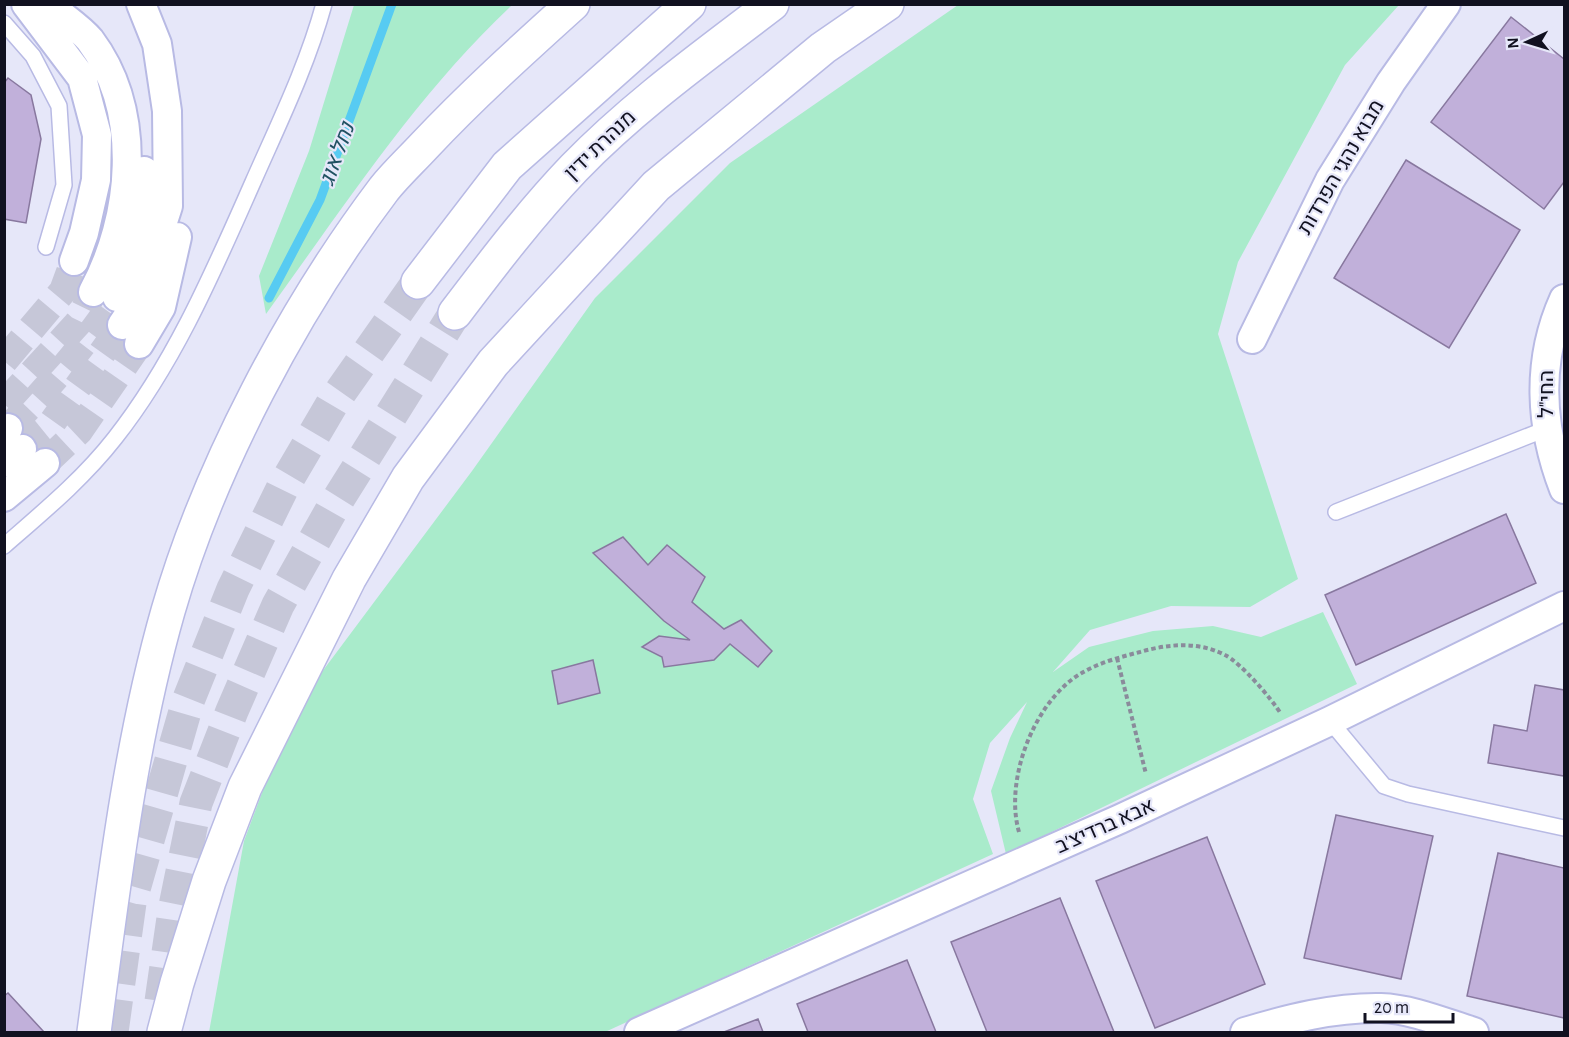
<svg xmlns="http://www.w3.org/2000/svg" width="1569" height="1037" viewBox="0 0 1569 1037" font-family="'Alegreya Sans',Heebo,sans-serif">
  <rect width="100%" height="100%" fill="#e6e7f9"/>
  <path fill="#a9ebcb" d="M354,5H512C416,95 343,208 266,314L259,276L309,151Z
    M958,5H1399L1345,65L1238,262L1218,334L1298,579L1250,607L1171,606L1090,630L1053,672L1089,647L1153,631L1213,626L1261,637L1323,612L1357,684L1006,854L991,791L1010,738L1027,702L990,743L973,799L993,854L605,1032H209L244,841L292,712L472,471L595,298L730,163Z"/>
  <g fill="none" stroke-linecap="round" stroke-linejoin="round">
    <path stroke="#57cbf2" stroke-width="9" d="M269,298L320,200L392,4"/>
  </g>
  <path fill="#c1b0da" stroke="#88789f" stroke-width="1.5" d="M1511,17L1564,59V182L1544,209L1431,122Z
    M8,78L31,95L41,139L26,223L4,219V83Z
    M1406,160L1520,230L1449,348L1334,278Z
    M1506,514L1536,583L1356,665L1325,595Z
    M623,537L648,565L667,545L705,577L692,602L724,629L741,620L772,651L758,667L730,644L714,660L664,667L662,657L642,647L659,636L690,640L664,621L593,553Z
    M593,660L600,693L558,704L552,671Z
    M1535,685L1564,690V776L1488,763L1494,725L1527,731Z
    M1336,815L1433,836L1401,979L1304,958Z
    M1207,837L1265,984L1155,1028L1096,881Z
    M1498,853L1564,868V1018L1467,996Z
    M1060,898L1114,1032H987L951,942Z
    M907,960L936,1032H808L797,1004Z
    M8,993L44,1032H4V996Z
    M758,1019L763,1032H724Z"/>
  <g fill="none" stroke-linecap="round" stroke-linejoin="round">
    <path stroke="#c6c7d8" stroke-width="28" stroke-dasharray="28 14" stroke-linecap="butt" d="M4,361L63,291L74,261
      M4,404L78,323L93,292
      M8,428C50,387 84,345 117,297
      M22,449L49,427L122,325
      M45,463L79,431L139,344"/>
    <path stroke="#c6c7d8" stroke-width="33" stroke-dasharray="33 16" stroke-linecap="butt" d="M161,1001L174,911L196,803L232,711L278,605L332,509L455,313
      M112,1032L130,903L188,701L233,589L282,489L332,404L418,282"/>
    <defs>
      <path id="lane" d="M4,23L33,56L59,106L64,185L46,247
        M1336,512L1546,429
        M4,546C43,512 83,479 115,438C175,362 214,270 253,182C279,123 307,66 324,4
        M1330,721L1384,786L1408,794L1564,828"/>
      <path id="street" d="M26,4L82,78L97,135L96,180L84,233L74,261
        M48,4C61,16 79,27 90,40C144,112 133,218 93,292
        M117,297L143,220L144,171
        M1564,299C1536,361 1540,427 1564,489
        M122,325L137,303L168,206L167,111L157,44L141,4
        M1252,339L1330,180L1391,82L1446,4
        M139,344L161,307L177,237
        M4,431L8,428
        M4,463L22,449
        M4,497L45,463
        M639,1032L1120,819L1330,721L1564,606
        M1245,1032C1288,1019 1335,1007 1381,1008C1412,1009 1445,1023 1474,1032"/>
      <path id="highway" d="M418,282L507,166L689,4
        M455,313C493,263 531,213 574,168C634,106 704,56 772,4
        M94,1032C113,891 129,748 168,611C209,468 294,308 384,189C396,174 411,160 424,146C471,96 522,50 573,4
        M164,1032L177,983L209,881L245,787L349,579L408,478L493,363L656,186L823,48L887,4"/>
    </defs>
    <use href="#lane" stroke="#b8bae4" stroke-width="18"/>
    <use href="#street" stroke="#b8bae4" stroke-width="32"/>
    <use href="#highway" stroke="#b8bae4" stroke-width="36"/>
    <path stroke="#8a8b9b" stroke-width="4" stroke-dasharray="4.5 3" stroke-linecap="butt" d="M1117,658L1146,774
      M1019,832C1004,780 1034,702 1080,674C1098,663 1120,657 1140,652C1168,644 1198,641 1225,655C1240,662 1272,699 1281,714"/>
    <use href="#lane" stroke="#fff" stroke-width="15"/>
    <use href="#street" stroke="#fff" stroke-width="28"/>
    <use href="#highway" stroke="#fff" stroke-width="33"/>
  </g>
  <g text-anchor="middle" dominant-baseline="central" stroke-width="4.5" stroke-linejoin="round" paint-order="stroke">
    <g font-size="21" fill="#111120" stroke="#e6e7f9">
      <text transform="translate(600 145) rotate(-44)">מנהרת ידין</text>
      <text transform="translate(1341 167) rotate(-60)">מבוא נהגי הפרדות</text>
      <text transform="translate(1546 394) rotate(-90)">החי"ל</text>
      <text transform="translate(1105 826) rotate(-24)">אבא ברדיצ'ב</text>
    </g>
    <g font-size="22" font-style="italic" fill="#205162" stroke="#e6e7f9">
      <text transform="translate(337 154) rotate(-70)">נחל אוג</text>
    </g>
  </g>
  <rect width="1569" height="1037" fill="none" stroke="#111120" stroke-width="12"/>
  <g transform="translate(1527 42) rotate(266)" stroke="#e6e7f9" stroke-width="4.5" paint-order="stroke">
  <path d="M0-4.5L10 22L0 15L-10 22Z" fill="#111120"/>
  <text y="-9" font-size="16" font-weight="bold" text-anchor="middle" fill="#111120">N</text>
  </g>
  <path d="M1365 1013v9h88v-9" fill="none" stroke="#111120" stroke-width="3"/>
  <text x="1374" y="1013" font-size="18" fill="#111120" stroke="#e6e7f9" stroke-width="4.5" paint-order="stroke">20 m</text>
</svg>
